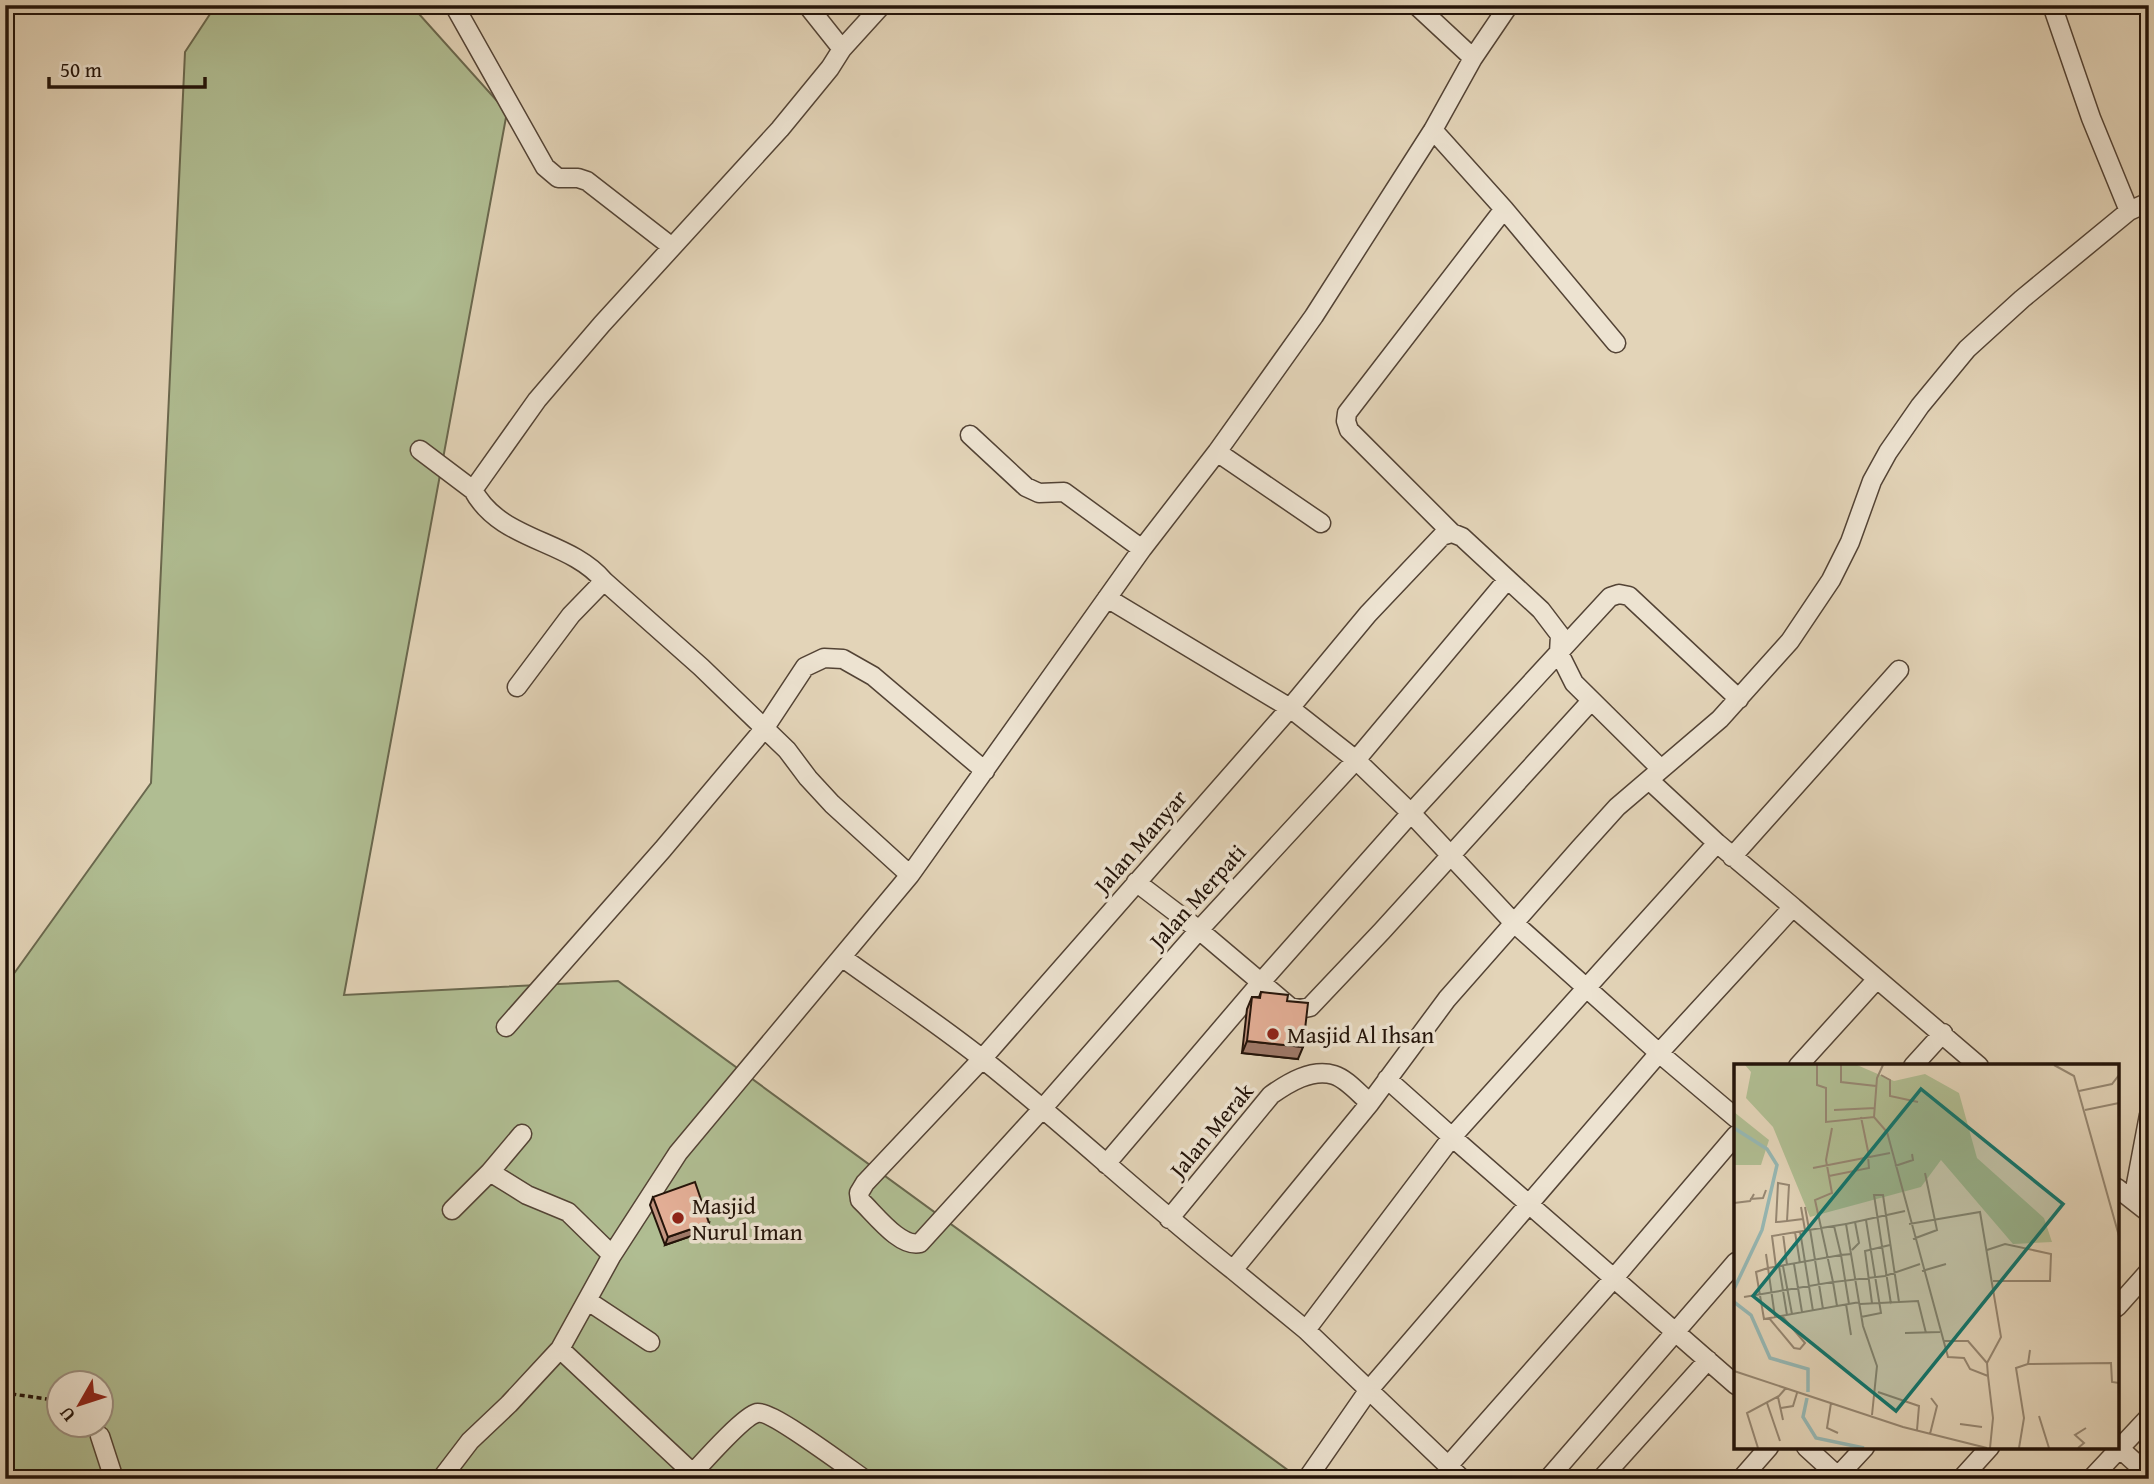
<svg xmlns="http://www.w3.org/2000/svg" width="2154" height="1484" viewBox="0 0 2154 1484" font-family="'Gentium Book Plus',serif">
  <rect width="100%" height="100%" fill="#e3d4b8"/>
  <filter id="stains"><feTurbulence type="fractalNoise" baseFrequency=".00286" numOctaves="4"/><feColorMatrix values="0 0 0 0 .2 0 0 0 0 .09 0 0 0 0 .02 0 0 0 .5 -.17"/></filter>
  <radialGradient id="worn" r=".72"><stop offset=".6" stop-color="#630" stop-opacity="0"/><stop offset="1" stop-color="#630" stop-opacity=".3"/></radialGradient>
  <path fill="#b0bd92" stroke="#6a684e" stroke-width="2" fill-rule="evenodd" d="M216,5H411L507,112L344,995L618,981L1300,1479H5V986L151,783L185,52ZM60,1382H102V1424H60Z"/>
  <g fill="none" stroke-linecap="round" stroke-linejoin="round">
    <defs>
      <path id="minor" d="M454,5L545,167L558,178H578L587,181L672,247
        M807,5L842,49
        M882,5L842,49L830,68L780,129L602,324L537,400L473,490C501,542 569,539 604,581L701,667L787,750L808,778L832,804L910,875
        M1416,5L1473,58
        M2052,5L2091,118L2129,211
        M1433,130L1504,209L1616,343
        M1504,209L1347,413L1346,421L1349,430L1452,533L1462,537L1541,610L1560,635L1559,653L1574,683L1661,769
        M970,435L1026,487L1039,493L1064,492L1142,549
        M420,450L473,490
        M1217,452L1321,523
        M1452,533L1442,536L1368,614L1290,708L982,1059L865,1183L859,1193L860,1200C875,1214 900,1248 920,1243L1043,1108L1199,930L1356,760L1507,580
        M1107,598L1290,708L1356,760L1411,813L1514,923L1659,1053L1793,907L1979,1066
        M517,687L571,615L604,581
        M1649,780L1717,843L1793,907
        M1732,857L1899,670
        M1136,882L1199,930L1290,1007L1300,1009L1310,1007L1382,931L1591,701
        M843,958C890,992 940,1025 985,1061C1070,1129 1148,1203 1233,1270L1370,1103L1447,999L1580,848L1617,807L1720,719L1790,641L1831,580L1850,542L1872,481L1888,452L1920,406L1967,349L2022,299L2129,211L2149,202
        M506,1027L663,849L764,729L805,667L824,658L843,659L873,676L985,771
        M1798,1066L1877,979
        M1913,1066L1943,1033
        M1387,1079L1452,1137L1717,843
        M1106,1164L1262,981L1411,813L1610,597L1619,594L1629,596L1739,699
        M490,1172L522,1134
        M2117,1188L2149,1213
        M2133,1200L2149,1115
        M452,1210L490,1172L527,1195L568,1212L612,1255
        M1169,1219L1271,1095C1288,1083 1312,1068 1334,1075C1347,1079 1359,1094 1370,1103
        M1233,1270L1306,1330L1462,1479
        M588,1301L650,1342
        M2117,1307L2149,1271
        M1306,1330L1452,1137L1736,1385
        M560,1349L699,1479
        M100,1436L114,1479
        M2117,1446L2149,1475
        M1806,1447L1841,1479
        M1448,1466L1614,1278L1736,1135
        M693,1473C704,1461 744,1416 757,1413C771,1410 848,1468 864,1479
        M1838,1476L1865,1447
        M441,1479L470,1441L509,1404L560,1349L612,1255L678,1153L910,875L1142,549L1217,452L1314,316L1433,130L1473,58L1509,5
        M1307,1479L1368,1391L1659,1053L1736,1118
        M1548,1479L1736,1262
        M1601,1479L1708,1360
        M1741,1479L1769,1447
        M1961,1479L1990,1447
        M2091,1479L2149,1417"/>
    </defs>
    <use href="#minor" stroke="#534335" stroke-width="21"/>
    <path stroke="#231309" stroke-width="3.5" stroke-dasharray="5 3.5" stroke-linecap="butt" d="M5,1388L12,1394L60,1401"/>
    <use href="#minor" stroke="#ede3d1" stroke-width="18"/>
  </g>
  <path fill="#c49682" stroke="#231309" stroke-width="2" d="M1261,992L1287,1001L1298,1059L1242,1053L1247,1009L1252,997H1259Z
    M653,1197L706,1231L665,1245L650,1205Z"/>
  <path fill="#a07a6a" stroke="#231309" stroke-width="2" d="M1247,1041L1303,1047L1298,1059L1242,1053Z
    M709,1223L706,1231L665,1245L668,1237Z"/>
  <path fill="#e4af97" stroke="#231309" stroke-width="2" d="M1261,992L1288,995L1287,1001L1308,1003L1303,1047L1247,1041L1252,997L1260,998Z
    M695,1182L709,1223L668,1237L653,1197Z"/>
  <g fill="#8f2418" stroke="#ede3d1" stroke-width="2.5">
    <circle cx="1273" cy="1034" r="7"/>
    <circle cx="678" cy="1218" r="7"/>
  </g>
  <g text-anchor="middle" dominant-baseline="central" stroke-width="7" stroke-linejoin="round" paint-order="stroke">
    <g font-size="23" fill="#231309" stroke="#ede3d1">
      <text transform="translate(1140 841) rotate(-49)">Jalan Manyar</text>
      <text transform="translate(1197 896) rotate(-48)">Jalan Merpati</text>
      <text transform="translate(1211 1130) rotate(-50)">Jalan Merak</text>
    </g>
    <g font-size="23" fill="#231309" stroke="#ede3d1" text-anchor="start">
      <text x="1287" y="1034">Masjid Al Ihsan</text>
      <text x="692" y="1205">Masjid<tspan x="692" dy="26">Nurul Iman</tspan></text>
    </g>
  </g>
  <g transform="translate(1734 1064)">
    <rect width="385" height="385" fill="#e3d4b8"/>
    <path d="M11,1H123L160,17L191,10L225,29L243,94L310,154L318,178L279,180L207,96L187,123L76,153L39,63L12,34L17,8ZM0,48L35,76L27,101H0Z" fill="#b0bd92"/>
    <path fill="none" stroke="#96b7b3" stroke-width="3.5" d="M0,64L33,85L43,101L28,166L0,225M0,238L17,251L36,294L74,305V328M73,334L69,353L82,374L130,384"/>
    <path fill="none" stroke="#968772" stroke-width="2" d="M83,1V21L92,24V58L140,53L153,68L214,293L230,294L236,305L254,312L259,354L256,384M107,1V18L142,22M320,1L340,12L385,172M147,11L156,16V32L184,38M345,27L378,20L385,11M100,46L141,44M351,46L385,39M127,53L135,92M140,53L143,14L149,1M161,102L179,96L178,90M79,104L156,89M95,112L135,104L134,92M16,135L29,134L32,126M0,139L16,137L20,130M67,143L71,166M71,143L75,165M53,157L55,121L44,119L42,158H43L53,157L69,155M175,160L246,148L267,273L253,299L254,312M76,165L89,245M66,167L79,247M61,168L66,199M49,170L53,201M179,175L203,166L191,109M118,186L125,179L121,158M253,186L271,180L317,190L316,217H259M32,190L34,204L22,208L30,255L103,242L99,218L151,212L186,200M60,200L68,248M45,202L53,251M49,202L58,250M42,203L38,172L112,160M188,207L212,200M10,233L99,218L81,136L98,129L92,96L98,64M138,239L131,187L156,181M112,240L117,271M115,240L107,191L118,190M126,240L184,237L192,269M157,240L140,131H149L165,238M103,242L126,238M41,253L34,204L107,191L100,162M127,253L147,249L132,156M35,254L60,284L66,285L71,279L48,252M171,269L206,268M209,277H234L253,299M294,300L377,299L378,318L385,319M0,307L169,363L253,384M144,328L185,342L183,366M44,333L49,356M33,339L46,377M97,339L93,364L104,369M47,344L59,342L63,329M138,351L143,302L129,262L112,160L171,147M305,352L315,384M226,360L248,363M196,370L203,342L197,334M24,384L13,349L45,332L52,324M285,384L290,354L282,304L294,300L296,286M344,384L350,379L341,371L352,364"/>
    <path fill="#0f766e" fill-opacity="0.15" stroke="#0f766e" stroke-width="3.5" d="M187,25L329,140L162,347L19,232Z"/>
    <rect width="385" height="385" fill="none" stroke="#231309" stroke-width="3.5"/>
  </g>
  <rect width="2154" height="1484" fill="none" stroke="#e3d4b8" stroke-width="28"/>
  <rect x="7" y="7" width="2140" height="1470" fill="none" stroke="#231309" stroke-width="3.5"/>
  <rect x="14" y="14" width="2126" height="1456" fill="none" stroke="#231309" stroke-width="2"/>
  <g transform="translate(80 1404) rotate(231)"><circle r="33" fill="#ede3d1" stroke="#9c9081" stroke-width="2"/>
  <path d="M0-5L12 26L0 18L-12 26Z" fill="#8f2418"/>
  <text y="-10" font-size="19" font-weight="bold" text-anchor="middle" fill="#231309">U</text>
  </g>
  <path d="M49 77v10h156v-10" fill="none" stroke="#231309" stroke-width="3.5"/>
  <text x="60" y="77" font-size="21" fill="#231309" stroke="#ede3d1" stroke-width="5" paint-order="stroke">50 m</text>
  <rect width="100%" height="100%" filter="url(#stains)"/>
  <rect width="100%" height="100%" fill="url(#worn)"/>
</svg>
